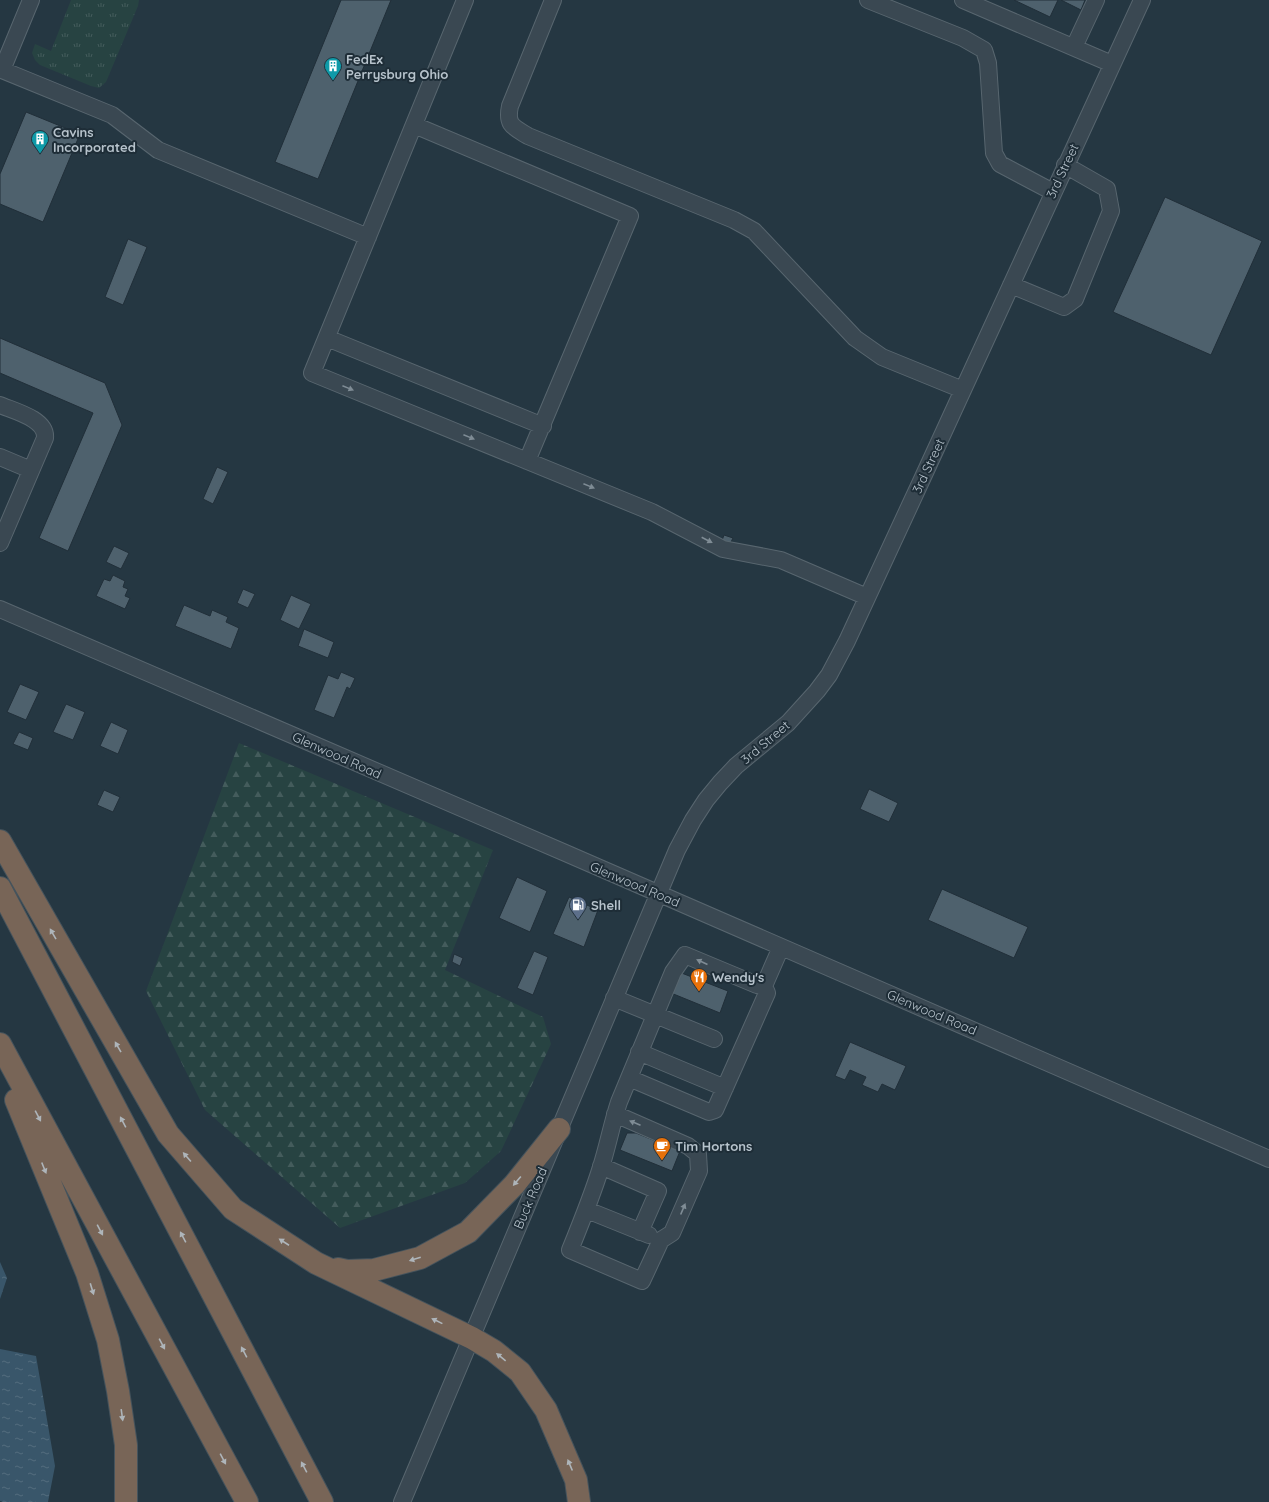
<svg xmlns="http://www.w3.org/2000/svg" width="1269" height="1502" viewBox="0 0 1269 1502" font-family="Quicksand,sans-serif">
  <defs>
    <pattern id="grass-tufts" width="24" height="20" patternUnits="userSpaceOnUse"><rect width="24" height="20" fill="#274342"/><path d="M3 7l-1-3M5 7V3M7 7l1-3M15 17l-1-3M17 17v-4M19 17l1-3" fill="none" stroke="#445c5c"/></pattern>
    <pattern id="forest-firs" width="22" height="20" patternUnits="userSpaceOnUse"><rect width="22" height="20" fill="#274342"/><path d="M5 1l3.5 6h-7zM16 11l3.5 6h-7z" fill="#445c5c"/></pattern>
    <pattern id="water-ripples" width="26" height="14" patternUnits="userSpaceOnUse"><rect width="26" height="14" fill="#39566a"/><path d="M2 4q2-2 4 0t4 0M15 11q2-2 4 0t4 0" fill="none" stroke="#536d7e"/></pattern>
  </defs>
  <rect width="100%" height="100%" fill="#253742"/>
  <path fill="url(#grass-tufts)" d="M71,0H139L138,6L106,82L99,88L91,86L40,65L35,60L32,53L35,44L51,51Z"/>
  <path fill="url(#forest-firs)" d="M239,743L493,850L445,970L543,1017L551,1044L501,1151L465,1183L340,1228L205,1110L146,991Z"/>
  <path fill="url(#water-ripples)" d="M0,1262L7,1278L0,1299Z
    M0,1349L36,1356L55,1466L48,1502H3L0,1501Z"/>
  <path fill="#4e616d" stroke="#212f39" d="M341,0H391L318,179L275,162Z
    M1014,0H1058L1050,17Z
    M1061,0H1085L1081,10Z
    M26,112L80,134L43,222L0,204V174Z
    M1165,197L1262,241L1211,355L1113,312Z
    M128,239L147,247L123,305L105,297Z
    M0,338L105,383L122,425L68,551L39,538L93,413L0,373Z
    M217,467L228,472L213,504L203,499Z
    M724,535L733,538L729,546L721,543Z
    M114,546L129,553L121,569L106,562Z
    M113,575L125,581L123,587L128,589L125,596L130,598L125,609L96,596L104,579L110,581Z
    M243,589L255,594L248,608L237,603Z
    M291,595L311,604L299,629L280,620Z
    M184,605L210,616L212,610L228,617L226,622L239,628L231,649L175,626Z
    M304,629L334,642L328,658L298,646Z
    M341,672L355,678L350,689L347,687L334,718L314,710L328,675L338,679Z
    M20,684L39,692L26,720L7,712Z
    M66,704L85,712L73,740L53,732Z
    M111,722L128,730L118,754L100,746Z
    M19,732L33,738L28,750L13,744Z
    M869,789L898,803L889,822L860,809Z
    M104,790L120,797L113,812L97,805Z
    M517,877L547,891L530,932L499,918Z
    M942,889L1028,927L1014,958L928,920Z
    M569,897L598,910L584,947L553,934Z
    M534,951L548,957L533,995L517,988Z
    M454,954L463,958L460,966L452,962Z
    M679,972L728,991L720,1013L671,993Z
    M850,1042L906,1066L895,1090L882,1084L878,1092L862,1085L866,1077L850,1070L845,1080L835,1076Z
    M627,1133H636L680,1151L672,1171L620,1150Z"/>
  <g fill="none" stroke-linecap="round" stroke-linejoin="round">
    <defs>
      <path id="minor" d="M31,0L2,70L112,115L158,150L368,237
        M465,0L312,373L652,512L723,549L781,560L867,597
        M553,0L510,106C506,125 513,127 528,136L734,220L754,231L855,338L882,357L963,390
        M868,0L963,38L984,50L988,63L994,153L1000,164L1053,192
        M963,0L1112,64
        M1074,47L1096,0
        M414,125L630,216L527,461
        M1011,285L1064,307L1075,299L1111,211L1107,189L1065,165
        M327,338L543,426
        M0,405C14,411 47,419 45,438L0,543
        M0,457L31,470
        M0,609C423,793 847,972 1269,1159
        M614,998L714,1039
        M639,1052L725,1088
        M629,1078L709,1112L715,1110L767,993L764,986L781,947
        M615,1114L688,1146L698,1154L699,1171L672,1233L661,1240L642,1281L570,1250C581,1223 592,1196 601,1167C608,1145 612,1123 619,1102L673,972L685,955L757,985L764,986
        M601,1166L658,1191L640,1232
        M587,1210L649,1235
        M402,1502L677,850L693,820L706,800L720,783L736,766L788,723L817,691L829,675L847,641L923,477L1142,0"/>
      <path id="highway" d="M0,841L168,1134L233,1209L316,1263L472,1338L494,1351L520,1372L546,1410L576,1480L579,1502
        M0,888L322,1502
        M0,1044L247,1502
        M16,1100L87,1273L108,1340L118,1391L126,1445V1502
        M338,1269L347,1271L374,1270L420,1258L468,1232L514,1185L559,1129"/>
    </defs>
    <use href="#minor" stroke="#58666f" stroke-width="18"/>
    <use href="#highway" stroke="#45535c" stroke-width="24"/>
    <use href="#minor" stroke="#3a4852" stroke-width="16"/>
    <use href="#highway" stroke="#786557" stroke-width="22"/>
  </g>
  <defs><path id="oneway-solid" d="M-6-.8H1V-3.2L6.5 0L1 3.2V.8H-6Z"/></defs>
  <g fill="#7f8c95">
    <use href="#oneway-solid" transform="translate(348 388) rotate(22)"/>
    <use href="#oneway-solid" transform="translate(469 437) rotate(22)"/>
    <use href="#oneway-solid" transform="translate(589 486) rotate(22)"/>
    <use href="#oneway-solid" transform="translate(707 540) rotate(27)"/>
    <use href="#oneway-solid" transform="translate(702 962) rotate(-156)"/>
    <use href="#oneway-solid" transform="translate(635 1123) rotate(-157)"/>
    <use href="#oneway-solid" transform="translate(683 1209) rotate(-67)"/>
  </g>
  <g fill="#aeb5ba">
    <use href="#oneway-solid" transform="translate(53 934) rotate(-120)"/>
    <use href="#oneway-solid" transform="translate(118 1047) rotate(-120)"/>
    <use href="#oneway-solid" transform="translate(38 1116) rotate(62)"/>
    <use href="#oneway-solid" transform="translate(123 1122) rotate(-118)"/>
    <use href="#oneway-solid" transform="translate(187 1157) rotate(-131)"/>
    <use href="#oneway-solid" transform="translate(44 1168) rotate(68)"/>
    <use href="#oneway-solid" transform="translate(517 1181) rotate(130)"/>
    <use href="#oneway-solid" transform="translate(100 1230) rotate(62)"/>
    <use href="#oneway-solid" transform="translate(183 1237) rotate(-118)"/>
    <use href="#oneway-solid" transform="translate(284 1242) rotate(-147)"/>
    <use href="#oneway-solid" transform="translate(415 1259) rotate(163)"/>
    <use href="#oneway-solid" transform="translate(92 1289) rotate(73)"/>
    <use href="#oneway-solid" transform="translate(437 1321) rotate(-154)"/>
    <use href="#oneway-solid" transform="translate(162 1344) rotate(62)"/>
    <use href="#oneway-solid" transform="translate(244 1352) rotate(-118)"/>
    <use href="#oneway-solid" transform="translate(501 1357) rotate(-141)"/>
    <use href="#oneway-solid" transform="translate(122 1415) rotate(82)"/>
    <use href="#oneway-solid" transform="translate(223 1459) rotate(62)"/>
    <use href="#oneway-solid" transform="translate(570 1465) rotate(-113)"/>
    <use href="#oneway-solid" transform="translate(304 1467) rotate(-118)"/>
  </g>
  <defs>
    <symbol id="building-pin" viewBox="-11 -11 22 30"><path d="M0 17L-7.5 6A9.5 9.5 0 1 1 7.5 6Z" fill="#0f9aa8" stroke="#1e2d37"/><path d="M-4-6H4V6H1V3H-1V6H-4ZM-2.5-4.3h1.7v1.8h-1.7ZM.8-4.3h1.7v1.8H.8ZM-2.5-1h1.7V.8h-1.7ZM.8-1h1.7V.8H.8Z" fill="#fff"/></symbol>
    <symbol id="fuel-pin" viewBox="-11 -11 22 30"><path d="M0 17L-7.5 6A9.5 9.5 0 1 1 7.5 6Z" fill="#5c6f8a" stroke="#1e2d37"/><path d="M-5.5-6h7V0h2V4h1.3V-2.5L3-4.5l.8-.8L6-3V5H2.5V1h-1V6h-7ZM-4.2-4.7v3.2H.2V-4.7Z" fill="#fff"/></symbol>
    <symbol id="restaurant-pin" viewBox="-11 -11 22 30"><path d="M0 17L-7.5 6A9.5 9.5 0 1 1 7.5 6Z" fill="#e8710a" stroke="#1e2d37"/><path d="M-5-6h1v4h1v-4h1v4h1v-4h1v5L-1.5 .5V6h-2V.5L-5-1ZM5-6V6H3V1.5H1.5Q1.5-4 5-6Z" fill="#fff"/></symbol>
    <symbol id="cafe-pin" viewBox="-11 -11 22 30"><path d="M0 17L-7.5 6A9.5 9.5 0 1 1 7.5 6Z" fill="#e8710a" stroke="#1e2d37"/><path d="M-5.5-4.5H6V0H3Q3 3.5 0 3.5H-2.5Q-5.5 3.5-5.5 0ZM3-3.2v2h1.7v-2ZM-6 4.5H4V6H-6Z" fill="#fff"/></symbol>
  </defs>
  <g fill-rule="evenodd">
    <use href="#building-pin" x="323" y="56" width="20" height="27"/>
    <use href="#building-pin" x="30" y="129" width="20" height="27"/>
    <use href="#fuel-pin" x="568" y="895" width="20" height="27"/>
    <use href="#restaurant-pin" x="689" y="967" width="20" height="27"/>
    <use href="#cafe-pin" x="652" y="1136" width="20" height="27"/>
  </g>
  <g text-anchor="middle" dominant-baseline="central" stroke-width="4" stroke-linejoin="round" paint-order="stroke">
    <g font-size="13" font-weight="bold" fill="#b7c3cc" stroke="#1e2d37" text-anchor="start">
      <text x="346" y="59">FedEx<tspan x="346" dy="15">Perrysburg Ohio</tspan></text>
      <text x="53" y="132">Cavins<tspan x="53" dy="15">Incorporated</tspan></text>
      <text x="591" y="905">Shell</text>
      <text x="712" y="977">Wendy's</text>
      <text x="675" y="1146">Tim Hortons</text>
    </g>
    <g font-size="13" fill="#b7c3cc" stroke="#1e2d37">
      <text transform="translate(1062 171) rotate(-65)">3rd Street</text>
      <text transform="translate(928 466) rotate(-65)">3rd Street</text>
      <text transform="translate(765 742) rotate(-40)">3rd Street</text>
      <text transform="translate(337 755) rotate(24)">Glenwood Road</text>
      <text transform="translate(635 884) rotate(23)">Glenwood Road</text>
      <text transform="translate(932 1012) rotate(23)">Glenwood Road</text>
      <text transform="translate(530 1198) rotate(-67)">Buck Road</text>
    </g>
  </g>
</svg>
